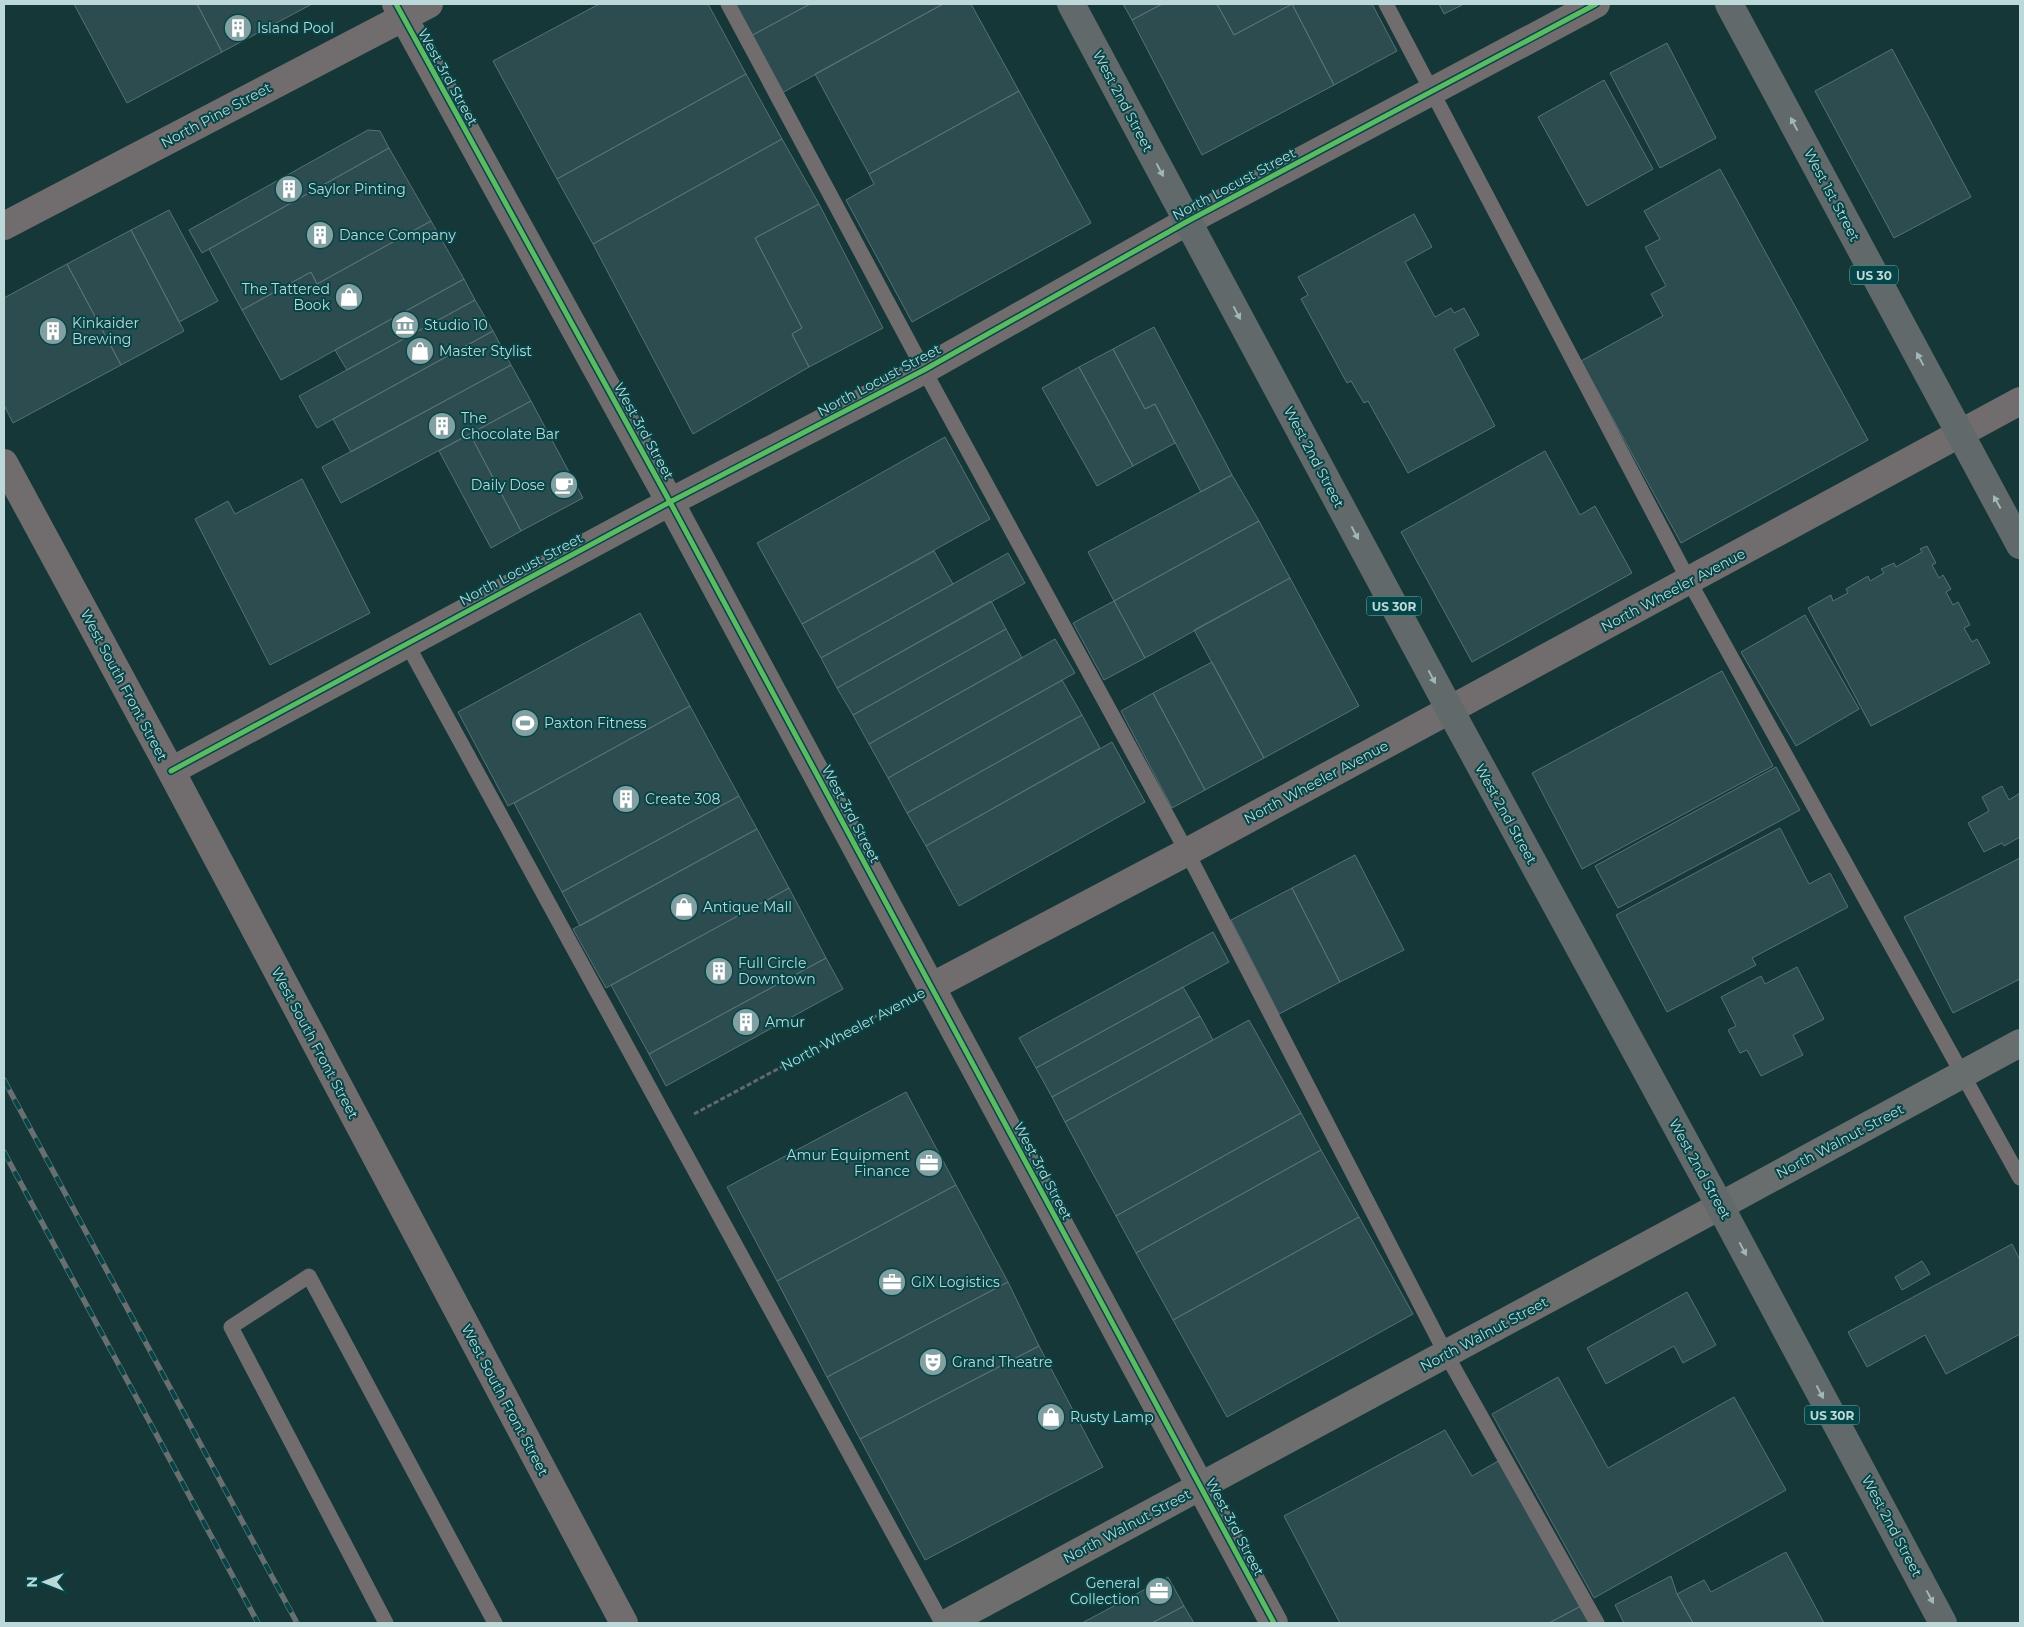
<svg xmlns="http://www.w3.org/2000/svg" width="2024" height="1627" viewBox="0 0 2024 1627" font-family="Montserrat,sans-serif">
  <rect width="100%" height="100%" fill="#153738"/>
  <path fill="#2d4c50" stroke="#587174" d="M74,4H197L222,52L127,103Z
    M197,4H312L222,52Z
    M599,4H708L746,74L557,179L493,61Z
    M732,4H810L749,37Z
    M810,4H943L780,94L749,37Z
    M943,4H971L1019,91L869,174L815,74Z
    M1123,4H1162L1132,20Z
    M1162,4H1217L1234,35L1292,4L1334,85L1202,155L1132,20Z
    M1217,4H1292L1234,35Z
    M1292,4H1372L1397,51L1334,85Z
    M1439,4H1464L1444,14Z
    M1667,43L1716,138L1660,168L1610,73Z
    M1892,49L1971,197L1894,238L1815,91Z
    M746,74L782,139L593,244L557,179Z
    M1604,80L1653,169L1587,206L1538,117Z
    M1019,91L1091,223L912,322L846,200L874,184L869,174Z
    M368,130L380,131L389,148L202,253L189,230Z
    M782,139L819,204L755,238L802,328L792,334L809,367L693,434L593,244Z
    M389,148L431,221L317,284L311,272L242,310L209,249Z
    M1720,169L1868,440L1681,543L1581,361L1663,316L1651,294L1666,286L1645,247L1660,239L1644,211Z
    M819,204L883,328L809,367L792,334L802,328L755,238Z
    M169,210L218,301L179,322L131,230Z
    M1414,214L1432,247L1405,262L1435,317L1451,308L1454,313L1464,308L1479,335L1454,349L1495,426L1408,473L1368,401L1364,403L1351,381L1347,383L1301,299L1308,295L1298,277Z
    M431,221L464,279L281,380L242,310L311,272L317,284Z
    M131,230L184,331L121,365L67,264Z
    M67,264L121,365L13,423L4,405V298Z
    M464,279L475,300L347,370L335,350Z
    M475,300L493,331L317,428L299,396Z
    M1154,327L1232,475L1201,492L1155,404L1145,409L1113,349Z
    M493,331L511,365L351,452L333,419Z
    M1113,349L1145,409L1155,404L1175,443L1133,466L1079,367Z
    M511,365L531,401L341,503L322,467Z
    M1079,367L1133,466L1097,486L1042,388Z
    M531,401L583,498L521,531L470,434Z
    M470,434L521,531L491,548L439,451Z
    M945,437L990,519L802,624L757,543Z
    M1545,451L1580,515L1595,506L1632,573L1472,662L1401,532Z
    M1232,475L1259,521L1114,601L1088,552Z
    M302,479L370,613L270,665L195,519L228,501L235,514Z
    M1259,521L1290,578L1145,658L1114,601Z
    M1927,546L1936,563L1932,565L1939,578L1943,575L1951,589L1946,592L1953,605L1958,602L1970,625L1964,628L1972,642L1977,639L1990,663L1871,726L1808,608L1831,595L1833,601L1848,593L1846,589L1868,576L1870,581L1884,573L1881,569L1894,563L1896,567L1922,552L1920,549Z
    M934,551L953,584L821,658L802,624Z
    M1008,553L1025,583L837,688L821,658Z
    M1290,578L1359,706L1264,758L1194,630Z
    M991,601L1006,629L853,715L837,688Z
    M1114,601L1145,658L1104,680L1073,623Z
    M640,613L690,706L508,806L458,712Z
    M1805,615L1859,709L1796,746L1741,652Z
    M1006,629L1022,658L869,744L853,715Z
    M1055,639L1075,673L888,778L869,744Z
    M1212,662L1264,758L1205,790L1153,693Z
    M1722,671L1773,766L1582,869L1532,773Z
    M1062,680L1082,715L907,813L888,778Z
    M1153,693L1205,790L1172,808L1121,711Z
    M690,706L739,796L562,892L514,803Z
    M1082,715L1100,748L926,846L907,813Z
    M1112,742L1145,802L959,906L926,846Z
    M1776,767L1800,810L1618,908L1595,866Z
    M2002,786L2009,800L2020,793V837L2004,846L2002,843L1984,852L1968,823L1989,811L1982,797Z
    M739,796L757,829L580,926L562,892Z
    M1780,828L1809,884L1830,873L1848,907L1752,958L1756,965L1667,1012L1616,915Z
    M757,829L789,888L606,988L573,929Z
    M1355,855L1404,950L1340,982L1292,888Z
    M2020,858V979L1953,1013L1904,917Z
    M789,888L826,958L649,1054L611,985Z
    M1292,888L1340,982L1279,1014L1231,920Z
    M1213,932L1229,962L1036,1068L1019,1038Z
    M826,958L843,989L666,1086L649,1054Z
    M1797,967L1824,1019L1793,1035L1803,1055L1761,1076L1747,1050L1740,1053L1728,1030L1736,1026L1721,997L1761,976L1765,984Z
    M1183,987L1200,1016L1052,1097L1036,1068Z
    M1200,1016L1213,1040L1065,1122L1052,1097Z
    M1249,1020L1301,1113L1116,1216L1065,1122Z
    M906,1092L956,1185L777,1281L727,1187Z
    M1301,1113L1321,1150L1136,1253L1116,1216Z
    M1321,1150L1359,1217L1173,1320L1136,1253Z
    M956,1185L1008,1282L827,1377L777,1281Z
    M1359,1217L1413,1314L1227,1417L1173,1320Z
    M2012,1244L2020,1260V1334L1946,1374L1925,1335L1867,1367L1848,1332Z
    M1922,1261L1930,1274L1902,1290L1895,1277Z
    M1008,1282L1039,1346L860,1439L827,1377Z
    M1687,1292L1716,1345L1683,1363L1674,1346L1606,1384L1587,1348Z
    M1039,1346L1103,1467L925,1560L860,1439Z
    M1558,1377L1608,1468L1734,1397L1786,1490L1594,1598L1492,1414Z
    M1445,1430L1472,1476L1500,1460L1581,1606L1549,1623H1340L1284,1516Z
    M1786,1552L1824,1623H1693L1677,1594L1704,1580L1711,1592Z
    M1671,1576L1677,1594L1693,1623H1624L1615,1605Z
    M1168,1577L1184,1606L1152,1623H1082Z
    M1184,1606L1194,1623H1152Z
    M1581,1606L1589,1623H1549Z"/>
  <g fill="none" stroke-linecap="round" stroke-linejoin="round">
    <path stroke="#606a6b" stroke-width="3" stroke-dasharray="5 2.5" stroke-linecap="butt" d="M694,1114L904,1001"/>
    <path stroke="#716d6e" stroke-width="15" d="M728,4L924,370L1187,852L1446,1354L1597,1623
      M1386,4L1689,581L2020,1178
      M407,644L942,1623
      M386,1623L231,1327L309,1276L495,1623"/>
    <path stroke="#716d6e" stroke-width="28" d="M396,4L670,502L1274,1623
      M4,226L429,4
      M4,463L171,771L624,1623
      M171,771L670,502L924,370L1188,221L1596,4
      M931,987L1187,852L2020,401"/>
    <path stroke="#6e6e6f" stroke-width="28" d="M947,1623L1720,1206"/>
    <path stroke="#686d6d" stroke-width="28" d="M1720,1206L2020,1043"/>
    <path stroke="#61696a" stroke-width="28" d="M1071,4L1450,710L1720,1206L1943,1623
      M1729,4L2020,545"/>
    <defs>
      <path id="rail" d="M4,1080L297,1623
        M4,1152L258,1623"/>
    </defs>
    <use href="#rail" stroke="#676f70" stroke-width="5.5"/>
    <use href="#rail" stroke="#064547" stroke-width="4" stroke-dasharray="11" stroke-linecap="butt"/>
    <defs>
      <path id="cycleway" d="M396,4L670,502L1274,1623
        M171,771L670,502L924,370L1188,221L1596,4"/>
    </defs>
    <use href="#cycleway" stroke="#064547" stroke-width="8"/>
    <use href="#cycleway" stroke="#5cba63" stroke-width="5"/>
  </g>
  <defs><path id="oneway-solid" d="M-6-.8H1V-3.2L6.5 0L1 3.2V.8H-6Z" transform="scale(1.25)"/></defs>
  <g fill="#a1b7b8">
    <use href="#oneway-solid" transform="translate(1794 124) rotate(-118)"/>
    <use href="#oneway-solid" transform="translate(1160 170) rotate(62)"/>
    <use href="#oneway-solid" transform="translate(1237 313) rotate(62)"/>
    <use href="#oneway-solid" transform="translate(1920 359) rotate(-118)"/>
    <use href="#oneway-solid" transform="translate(1997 502) rotate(-119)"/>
    <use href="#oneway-solid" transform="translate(1355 533) rotate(62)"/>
    <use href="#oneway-solid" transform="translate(1432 677) rotate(62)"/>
    <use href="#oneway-solid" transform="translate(1743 1249) rotate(62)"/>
    <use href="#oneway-solid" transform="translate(1820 1392) rotate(62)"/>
    <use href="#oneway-solid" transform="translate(1930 1597) rotate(62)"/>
  </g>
  <defs>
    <symbol id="building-disc" viewBox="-11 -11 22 22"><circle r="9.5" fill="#82a0a1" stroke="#064547"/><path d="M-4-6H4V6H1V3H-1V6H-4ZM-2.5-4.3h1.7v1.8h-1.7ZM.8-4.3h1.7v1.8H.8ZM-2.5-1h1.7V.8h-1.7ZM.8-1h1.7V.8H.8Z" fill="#fff"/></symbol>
    <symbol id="shop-disc" viewBox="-11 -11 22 22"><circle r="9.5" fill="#82a0a1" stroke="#064547"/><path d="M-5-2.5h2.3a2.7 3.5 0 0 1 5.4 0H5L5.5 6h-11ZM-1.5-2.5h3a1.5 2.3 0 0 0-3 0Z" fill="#fff"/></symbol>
    <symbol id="museum-disc" viewBox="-11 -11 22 22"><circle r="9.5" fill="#82a0a1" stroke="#064547"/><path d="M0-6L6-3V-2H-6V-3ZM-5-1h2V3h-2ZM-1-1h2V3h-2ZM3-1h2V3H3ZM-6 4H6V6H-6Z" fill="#fff"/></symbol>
    <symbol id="cafe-disc" viewBox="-11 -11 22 22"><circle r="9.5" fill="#82a0a1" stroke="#064547"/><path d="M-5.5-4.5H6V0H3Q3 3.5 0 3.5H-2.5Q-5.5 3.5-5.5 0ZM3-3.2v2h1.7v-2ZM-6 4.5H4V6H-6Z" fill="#fff"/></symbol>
    <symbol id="stadium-disc" viewBox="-11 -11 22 22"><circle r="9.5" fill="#82a0a1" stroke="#064547"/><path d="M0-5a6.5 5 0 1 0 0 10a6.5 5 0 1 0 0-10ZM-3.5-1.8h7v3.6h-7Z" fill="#fff"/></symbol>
    <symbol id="office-disc" viewBox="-11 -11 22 22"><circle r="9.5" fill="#82a0a1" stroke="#064547"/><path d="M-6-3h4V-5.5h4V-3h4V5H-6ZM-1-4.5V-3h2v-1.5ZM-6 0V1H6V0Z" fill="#fff"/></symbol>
    <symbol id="theatre-disc" viewBox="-11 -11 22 22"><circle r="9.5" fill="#82a0a1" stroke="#064547"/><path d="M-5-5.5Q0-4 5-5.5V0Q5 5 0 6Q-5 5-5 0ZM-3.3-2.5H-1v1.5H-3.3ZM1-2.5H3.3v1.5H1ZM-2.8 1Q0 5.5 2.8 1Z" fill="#fff"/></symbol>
  </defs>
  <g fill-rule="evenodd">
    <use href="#building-disc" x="222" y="12" width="32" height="32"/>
    <use href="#building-disc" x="273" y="173" width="32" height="32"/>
    <use href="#building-disc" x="304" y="219" width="32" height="32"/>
    <use href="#shop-disc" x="333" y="281" width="32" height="32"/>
    <use href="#museum-disc" x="389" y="309" width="32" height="32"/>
    <use href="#building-disc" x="37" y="315" width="32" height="32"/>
    <use href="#shop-disc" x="404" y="335" width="32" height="32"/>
    <use href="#building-disc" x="426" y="410" width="32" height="32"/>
    <use href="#cafe-disc" x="548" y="469" width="32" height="32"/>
    <use href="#stadium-disc" x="509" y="707" width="32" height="32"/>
    <use href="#building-disc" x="610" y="783" width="32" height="32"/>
    <use href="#shop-disc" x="668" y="891" width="32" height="32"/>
    <use href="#building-disc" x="703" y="955" width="32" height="32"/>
    <use href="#building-disc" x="730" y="1006" width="32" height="32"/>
    <use href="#office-disc" x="913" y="1147" width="32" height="32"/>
    <use href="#office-disc" x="876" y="1266" width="32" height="32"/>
    <use href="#theatre-disc" x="917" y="1346" width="32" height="32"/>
    <use href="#shop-disc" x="1035" y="1401" width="32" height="32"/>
    <use href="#office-disc" x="1143" y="1575" width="32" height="32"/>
  </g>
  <g text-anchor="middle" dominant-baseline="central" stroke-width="4" stroke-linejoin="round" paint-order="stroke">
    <g fill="#064547" stroke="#86acad" stroke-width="1">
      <rect x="1850" y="265.5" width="48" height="19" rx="4"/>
      <rect x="1366.5" y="596.5" width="55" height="19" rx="4"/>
      <rect x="1804.5" y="1405.5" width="55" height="19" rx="4"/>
    </g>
    <g font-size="12" font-weight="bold" fill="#bdd8d9">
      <text x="1874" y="275">US 30</text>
      <text x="1394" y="606">US 30R</text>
      <text x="1832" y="1415">US 30R</text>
    </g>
    <g font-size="14" fill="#bdd8d9" stroke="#064547" text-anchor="start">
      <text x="257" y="28">Island Pool</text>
      <text x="308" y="189">Saylor Pinting</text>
      <text x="339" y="235">Dance Company</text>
      <text x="330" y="289" text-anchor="end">The Tattered<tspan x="330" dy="16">Book</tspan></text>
      <text x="72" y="323">Kinkaider<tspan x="72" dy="16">Brewing</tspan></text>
      <text x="424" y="325">Studio 10</text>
      <text x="439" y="351">Master Stylist</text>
      <text x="461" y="418">The<tspan x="461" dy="16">Chocolate Bar</tspan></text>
      <text x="545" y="485" text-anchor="end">Daily Dose</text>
      <text x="544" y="723">Paxton Fitness</text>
      <text x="645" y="799">Create 308</text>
      <text x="703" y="907">Antique Mall</text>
      <text x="738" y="963">Full Circle<tspan x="738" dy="16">Downtown</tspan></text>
      <text x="765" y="1022">Amur</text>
      <text x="910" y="1155" text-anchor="end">Amur Equipment<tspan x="910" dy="16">Finance</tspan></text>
      <text x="911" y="1282">GIX Logistics</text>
      <text x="952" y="1362">Grand Theatre</text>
      <text x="1070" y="1417">Rusty Lamp</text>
      <text x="1140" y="1583" text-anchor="end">General<tspan x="1140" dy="16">Collection</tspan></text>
    </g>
    <g font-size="14" fill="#bdd8d9" stroke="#064547">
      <text transform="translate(448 77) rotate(61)">West 3rd Street</text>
      <text transform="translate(1123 101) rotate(62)">West 2nd Street</text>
      <text transform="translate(216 115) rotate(-28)">North Pine Street</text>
      <text transform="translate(1234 184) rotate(-28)">North Locust Street</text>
      <text transform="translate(1832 195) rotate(62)">West 1st Street</text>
      <text transform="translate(879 380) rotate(-28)">North Locust Street</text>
      <text transform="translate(644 431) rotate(61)">West 3rd Street</text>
      <text transform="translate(1314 457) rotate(62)">West 2nd Street</text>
      <text transform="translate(521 569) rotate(-28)">North Locust Street</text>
      <text transform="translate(1673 590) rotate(-28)">North Wheeler Avenue</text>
      <text transform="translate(124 685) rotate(62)">West South Front Street</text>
      <text transform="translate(1316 782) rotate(-28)">North Wheeler Avenue</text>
      <text transform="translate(851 814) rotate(62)">West 3rd Street</text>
      <text transform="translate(1506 814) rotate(61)">West 2nd Street</text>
      <text transform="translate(853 1029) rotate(-28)">North Wheeler Avenue</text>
      <text transform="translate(315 1043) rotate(62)">West South Front Street</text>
      <text transform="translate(1840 1141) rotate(-28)">North Walnut Street</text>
      <text transform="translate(1700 1169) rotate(61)">West 2nd Street</text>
      <text transform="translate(1043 1171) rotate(62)">West 3rd Street</text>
      <text transform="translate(1484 1334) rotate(-28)">North Walnut Street</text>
      <text transform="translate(505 1400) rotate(62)">West South Front Street</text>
      <text transform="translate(1127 1526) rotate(-28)">North Walnut Street</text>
      <text transform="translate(1892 1526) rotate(62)">West 2nd Street</text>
      <text transform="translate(1235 1527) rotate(62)">West 3rd Street</text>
    </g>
  </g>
  <rect width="2024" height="1627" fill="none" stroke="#bdd8d9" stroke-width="10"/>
  <g transform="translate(45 1582) rotate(270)" stroke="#064547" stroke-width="4" paint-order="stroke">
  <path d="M0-4L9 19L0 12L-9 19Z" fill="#bdd8d9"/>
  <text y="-8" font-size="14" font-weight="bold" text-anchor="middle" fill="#bdd8d9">N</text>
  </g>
</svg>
